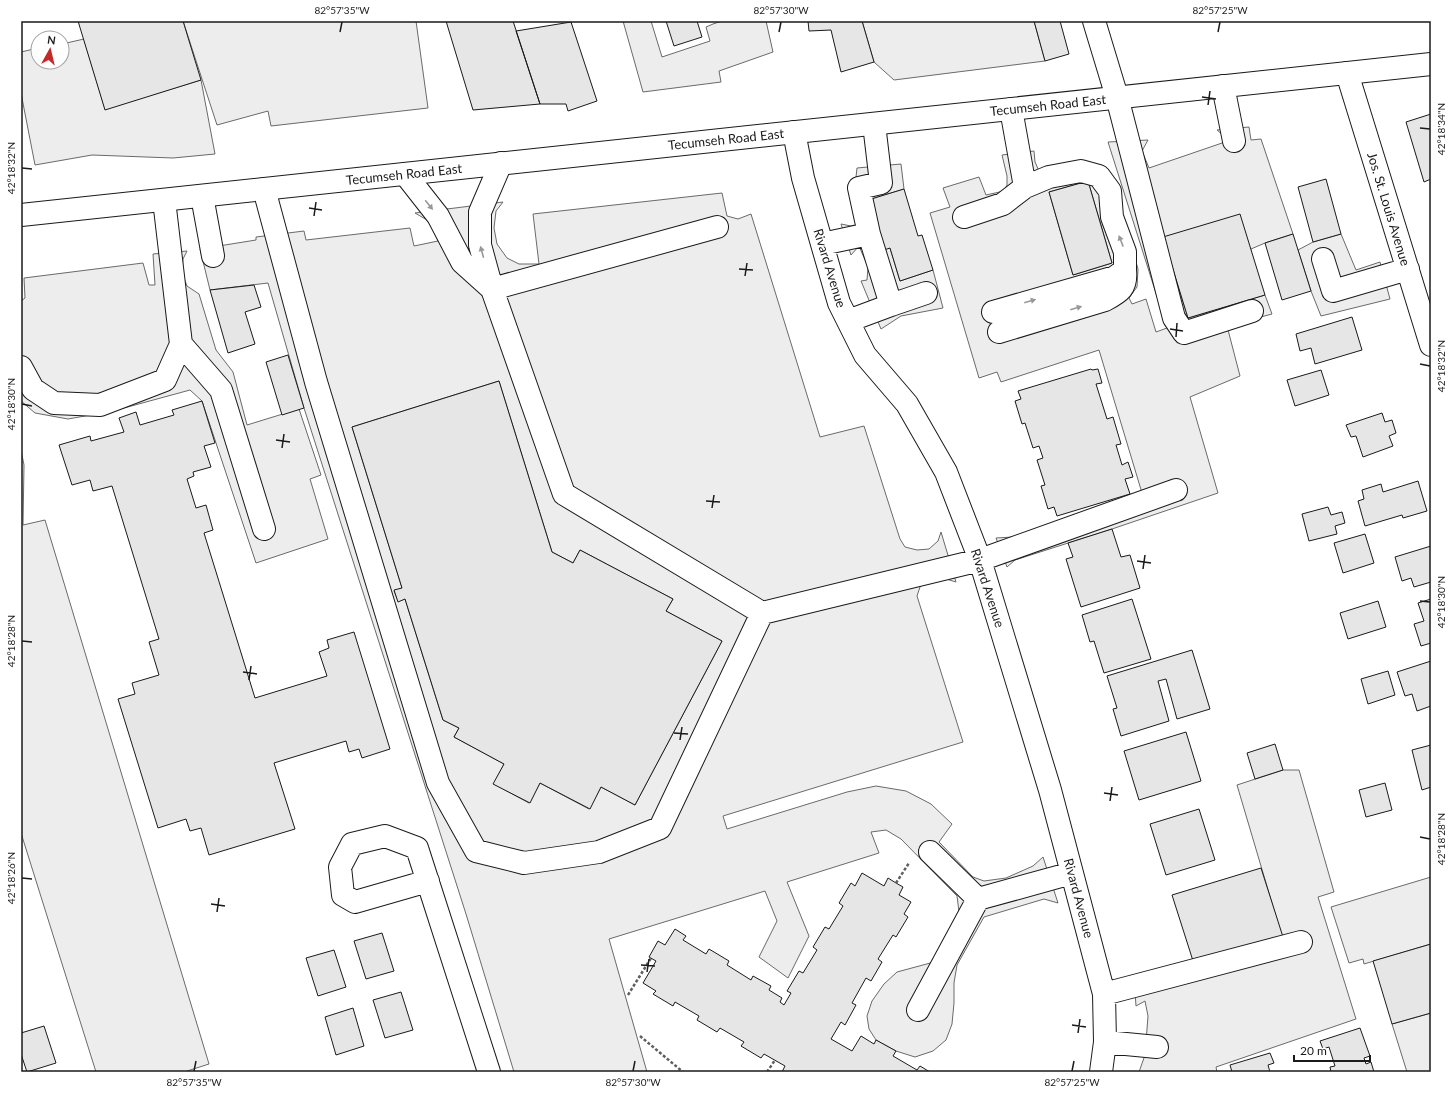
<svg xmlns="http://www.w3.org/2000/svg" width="1452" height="1093" viewBox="0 0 1452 1093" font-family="Lato,sans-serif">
  <rect width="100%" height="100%" fill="#fff"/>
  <path fill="#ededed" stroke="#6a6a6a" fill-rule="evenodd" d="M183,21H416L428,108L271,126L268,111L217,125Z
    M623,21H651L662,57L710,41L706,27L713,24L722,21H766L773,52L719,71L721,82L643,92Z
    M862,21H1034L1045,61L894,80L874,62Z
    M84,39L105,109L201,80L215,154L173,158L92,155L35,165L21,93V52L38,48V62H62V44Z
    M1249,127L1251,140L1261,139L1293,234L1265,243L1251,249L1163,238L1188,318L1265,295L1272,314L1227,326L1240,376L1190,397L1218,493L1112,529L1015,560L1007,567L996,538L1013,537L1142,493L1099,350L1001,382L997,372L979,378L930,213L950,207L943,188L979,177L986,195L1004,191L1007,185V176L1002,155L1034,151L1035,162L1039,171L1090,165L1128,234L1138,269L1137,287L1129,298L1132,304L1146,299L1156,332L1167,328L1108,142L1148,140L1142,151L1149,168L1225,142L1224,136L1217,130ZM1088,181L1112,263L1073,275L1049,192Z
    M901,164L904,189L868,200L890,248L900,281L933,270L943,308L901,316L881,329L861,281L867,280L868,267L859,246L851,255L841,224L851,226L858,224L855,186L857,168Z
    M722,193L727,216L738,219L751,214L820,437L864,426L900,539L905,547L917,550L929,549L938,541L941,532L956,582L943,578H929L920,587L917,596L963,742L723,816L727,829L847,792L876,786L906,791L931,804L952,824L939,842L973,877L984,881L1006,878L1033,866L1043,857L1058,903L1044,899L984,917L957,965L954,983V1003L952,1024L946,1040L933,1051L915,1057L896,1051L876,1040L869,1029L867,1016L872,1001L884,984L897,972L934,962L959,912L957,896L901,839L886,830L871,832L879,853L787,882L809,936L788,978L759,957L777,921L765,891L609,939L647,1072H514L466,914L304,408L268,283L210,290L200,249L256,240V237L304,231L306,240L410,228L414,246L438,241L433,228L427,220L415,213L503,202L496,211L494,228L497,244L507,258L519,264H539L533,214ZM499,381L552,552L573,563L580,550L673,599L666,611L722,641L635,805L601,787L589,809L540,783L529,803L494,784L504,764L454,737L459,728L443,720L405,599L398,601L394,591L402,588L352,427Z
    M1341,234L1356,270L1380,262L1390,299L1321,316L1311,291L1298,250L1313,242Z
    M187,251L183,259L182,273L187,286L199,294L216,350L233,372L247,425L299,409L321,475L310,479L328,539L256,563L202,401L190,390L113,411L68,419L35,413L21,401V301L25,298L24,278L143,263L149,285H155L153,254Z
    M21,450L24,465L23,525L45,520L209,1064L184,1072H96L21,833Z
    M1283,770H1299L1334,892L1318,897L1356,1019L1216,1067L1217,1072H1139L1145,1055L1148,1016L1145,1001L1136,1006L1134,978L1282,937L1237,785Z
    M1431,877V944L1364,964L1363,959L1349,963L1331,907Z
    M1431,1013V1072H1407L1392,1024Z"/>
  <path fill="#e6e6e6" stroke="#1a1a1a" d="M78,21H183L201,80L105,110Z
    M446,21H513L540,104L473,110Z
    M666,21H697L702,37L674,46Z
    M808,21H862L874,62L841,72L831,30L809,31Z
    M1034,21H1060L1069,54L1045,61Z
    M571,22L597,101L568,111L566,104H540L516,31Z
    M1431,114V179L1424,182L1406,122Z
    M1326,179L1341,234L1313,242L1298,187Z
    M1088,181L1112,263L1073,275L1049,192Z
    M904,189L918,236L922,235L933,270L900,281L890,248L884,250L868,200Z
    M1240,214L1265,295L1188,318L1163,237Z
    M1293,234L1311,291L1282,300L1265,243Z
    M254,285L261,307L245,312L255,344L228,353L210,290Z
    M1352,317L1362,350L1315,364L1311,348L1300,351L1296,334Z
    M288,355L304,408L282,415L266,362Z
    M1091,369L1092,370L1098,369L1102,383L1096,384L1107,419L1113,417L1121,444L1116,445L1122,465L1128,462L1133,477L1125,479L1130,494L1057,516L1054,507L1048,509L1041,486L1045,485L1037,460L1043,458L1039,446L1033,448L1025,423L1022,424L1015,401L1021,399L1018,391Z
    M1321,370L1329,395L1295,406L1287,380Z
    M499,381L552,552L573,563L580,550L673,599L666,611L722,641L635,805L601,787L590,809L540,783L530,803L493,784L504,764L454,737L459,728L443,720L405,599L398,602L394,590L402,588L352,427Z
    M202,401L215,443L204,446L211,467L193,472L194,476L187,479L196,508L206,505L213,530L204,533L255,698L327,676L319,652L329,648L327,640L354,632L390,749L362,758L359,749L349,752L346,741L274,763L295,829L209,855L201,828L190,831L186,819L158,828L118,699L135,694L132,683L159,675L149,642L159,639L112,486L93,491L90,480L72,485L59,445L90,436L91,441L124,432L119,418L136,412L140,425L174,415L172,410Z
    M1382,413L1385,422L1392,420L1396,433L1389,436L1393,446L1363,457L1356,436L1351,437L1346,425Z
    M1418,481L1427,511L1403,518L1402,515L1365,526L1358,501L1364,499L1362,490L1381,484L1383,492Z
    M1328,507L1331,515L1342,512L1345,523L1335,526L1337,534L1309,541L1302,514Z
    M1112,529L1121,557L1130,555L1140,588L1081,607L1066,559L1073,557L1068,543Z
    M1365,534L1374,563L1343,573L1334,543Z
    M1431,546V582L1414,587L1411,578L1402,581L1395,557Z
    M1132,599L1151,659L1104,673L1094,641L1090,642L1082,615Z
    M1431,599V643L1421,646L1414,624L1424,621L1418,603Z
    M1378,601L1386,627L1348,639L1340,613Z
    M1192,650L1210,709L1177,719L1166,679L1158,681L1169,721L1121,736L1113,709L1117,708L1107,676Z
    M1431,661V706L1417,711L1412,694L1405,696L1397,672Z
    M1388,671L1395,695L1368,704L1361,679Z
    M1186,732L1201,781L1139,800L1124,751Z
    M1275,744L1283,770L1255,779L1247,753Z
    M1431,745V787L1422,790L1412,750Z
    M1385,783L1392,810L1366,817L1359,790Z
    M1199,809L1215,860L1166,875L1150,824Z
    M1261,868L1283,937L1194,964L1172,895Z
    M862,873L884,886L888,878L896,883L903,887L899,895L911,902L904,914L908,917L896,937L893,935L878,959L882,962L871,981L866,978L852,1003L856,1005L845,1025L841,1022L831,1039L852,1051L861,1036L874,1044L876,1040L896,1051L893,1056L917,1070L920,1066L930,1072H782L785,1066L764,1054L761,1058L741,1046L744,1042L720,1028L717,1032L697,1020L699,1016L675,1002L673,1006L653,994L656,991L643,983L656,961L649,957L658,941L665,945L675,929L686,936L683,940L706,954L709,949L729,961L727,965L751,980L753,976L771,986L769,990L782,998L780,1002L784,1005L791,993L787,991L799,971L803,973L817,950L813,947L825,927L829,929L843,906L839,903L851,883L855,886Z
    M382,933L394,971L366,979L354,941Z
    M1431,944V1013L1392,1024L1373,961Z
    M334,950L346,987L318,996L306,958Z
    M401,992L413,1030L385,1038L373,1000Z
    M353,1008L364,1046L336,1055L325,1017Z
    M44,1026L56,1063L27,1072L21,1054V1033Z
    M1360,1028L1370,1056L1364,1058L1366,1064L1371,1062L1374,1072H1331L1330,1067L1335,1066L1329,1047L1323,1049L1320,1041Z
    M1270,1053L1274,1063L1268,1065L1270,1072H1273H1232L1230,1065Z"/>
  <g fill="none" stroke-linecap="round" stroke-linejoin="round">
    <defs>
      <path id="minor" d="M1094,21L1117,97L1174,318L1184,333L1252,311
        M1347,73L1431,345
        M1223,86L1234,141
        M874,124L881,183L859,188L869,234L891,305L926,293
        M794,132L803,178L839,303L865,355L907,404L946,472L980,560L1050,790L1104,994L1105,1042L1101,1072
        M501,163L480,212V245L492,289L564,494L762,613
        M405,174L438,216L462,262L492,289
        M264,189L316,382L438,783L476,851L524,863L599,852L660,828L762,613L980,560L1176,490
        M202,196L213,256
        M964,217L1003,204L1025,187L1011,109
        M822,244L869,234
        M1323,259L1333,291L1408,269
        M492,289L717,227
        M993,312L1115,277L1125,270V252L1112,217L1110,191L1099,176L1081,171L1049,177L1025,187
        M848,321L891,305
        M999,332L1105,300C1120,292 1127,288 1125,270
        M181,344L221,390L264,529
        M21,367L33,389L54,403L100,405L165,380L181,344L164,200
        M930,852L978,899
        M428,881L355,902L343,895L340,867L352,844L385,836L417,848L489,1072
        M1104,994L1301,942
        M918,1010L978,899L1072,873
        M1105,1042L1157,1047"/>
      <path id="major" d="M21,215L1431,64"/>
    </defs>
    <use href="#minor" stroke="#1a1a1a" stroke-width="24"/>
    <use href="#major" stroke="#1a1a1a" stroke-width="24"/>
    <path stroke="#5f5f5f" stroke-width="2.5" stroke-dasharray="3 2" stroke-linecap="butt" d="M896,883L909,863
      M628,995L651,958
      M640,1036L683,1072
      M767,1072L775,1060"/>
    <use href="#minor" stroke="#fff" stroke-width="22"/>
    <use href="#major" stroke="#fff" stroke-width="22"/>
  </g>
  <defs><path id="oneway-solid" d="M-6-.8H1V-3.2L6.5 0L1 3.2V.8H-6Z"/></defs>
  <g fill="#989898">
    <use href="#oneway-solid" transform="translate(429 205) rotate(51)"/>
    <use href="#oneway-solid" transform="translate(1121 241) rotate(-111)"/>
    <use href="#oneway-solid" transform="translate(482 252) rotate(-105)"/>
    <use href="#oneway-solid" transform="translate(1030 301) rotate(-16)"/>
    <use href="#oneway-solid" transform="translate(1076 308) rotate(-16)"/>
  </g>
  <path fill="none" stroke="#1a1a1a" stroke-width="1.5" d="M340,32L342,22M779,32L781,22M1218,32L1220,22M1202,97L1216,99M1208,105L1210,91M1420,128L1430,129M22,168L32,169M309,208L322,210M314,216L316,202M739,269L753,270M745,276L747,263M1170,329L1183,331M1176,337L1177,323M1420,364L1430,366M22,404L32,406M276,440L290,442M282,448L284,434M706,501L720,502M712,508L714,495M1137,561L1151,563M1143,569L1145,555M1420,601L1430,602M22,641L32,642M243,672L257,674M249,680L251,666M674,733L688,734M680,740L682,727M1104,793L1118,795M1110,801L1112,787M1420,837L1430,839M22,878L32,879M211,904L225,906M217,912L219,898M641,965L655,966M647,972L649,959M1072,1025L1086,1027M1078,1033L1080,1019M194,1071L196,1061M633,1071L635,1061M1072,1071L1074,1061"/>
  <g text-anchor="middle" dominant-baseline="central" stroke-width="3" stroke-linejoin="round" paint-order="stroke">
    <g font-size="13" fill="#1a1a1a" stroke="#fff">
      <text transform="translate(1048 105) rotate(-6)">Tecumseh Road East</text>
      <text transform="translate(726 139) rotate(-6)">Tecumseh Road East</text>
      <text transform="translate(404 174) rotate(-6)">Tecumseh Road East</text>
      <text transform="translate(1389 209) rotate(73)">Jos. St. Louis Avenue</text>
      <text transform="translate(830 268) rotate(73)">Rivard Avenue</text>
      <text transform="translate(988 588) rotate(72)">Rivard Avenue</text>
      <text transform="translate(1079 898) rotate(75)">Rivard Avenue</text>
    </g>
  </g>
  <rect width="1452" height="1093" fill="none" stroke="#ffffff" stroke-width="44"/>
  <g transform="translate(50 50) rotate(8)"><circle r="19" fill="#ffffff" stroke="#a3a3a3"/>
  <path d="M0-3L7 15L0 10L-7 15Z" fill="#c62828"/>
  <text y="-6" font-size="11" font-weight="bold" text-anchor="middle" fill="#1a1a1a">N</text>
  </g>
  <path d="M1294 1055v6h76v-6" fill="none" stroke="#1a1a1a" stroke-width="2"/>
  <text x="1300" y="1055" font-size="12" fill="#1a1a1a" stroke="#ffffff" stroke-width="3" paint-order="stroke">20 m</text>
  <rect x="22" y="22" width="1408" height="1049" fill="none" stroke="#1a1a1a" stroke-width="1.5"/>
  <g font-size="10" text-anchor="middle" fill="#1a1a1a">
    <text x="342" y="14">82°57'35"W</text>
    <text x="781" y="14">82°57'30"W</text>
    <text x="1220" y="14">82°57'25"W</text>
    <text transform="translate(1441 129) rotate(-90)" y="4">42°18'34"N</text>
    <text transform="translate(11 168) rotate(-90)" y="4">42°18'32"N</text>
    <text transform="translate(1441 366) rotate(-90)" y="4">42°18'32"N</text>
    <text transform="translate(11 404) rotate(-90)" y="4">42°18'30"N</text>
    <text transform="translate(1441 602) rotate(-90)" y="4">42°18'30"N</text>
    <text transform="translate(11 641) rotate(-90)" y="4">42°18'28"N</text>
    <text transform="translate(1441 839) rotate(-90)" y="4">42°18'28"N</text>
    <text transform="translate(11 878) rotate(-90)" y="4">42°18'26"N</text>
    <text x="194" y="1086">82°57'35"W</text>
    <text x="633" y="1086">82°57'30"W</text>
    <text x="1072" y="1086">82°57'25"W</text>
  </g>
</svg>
